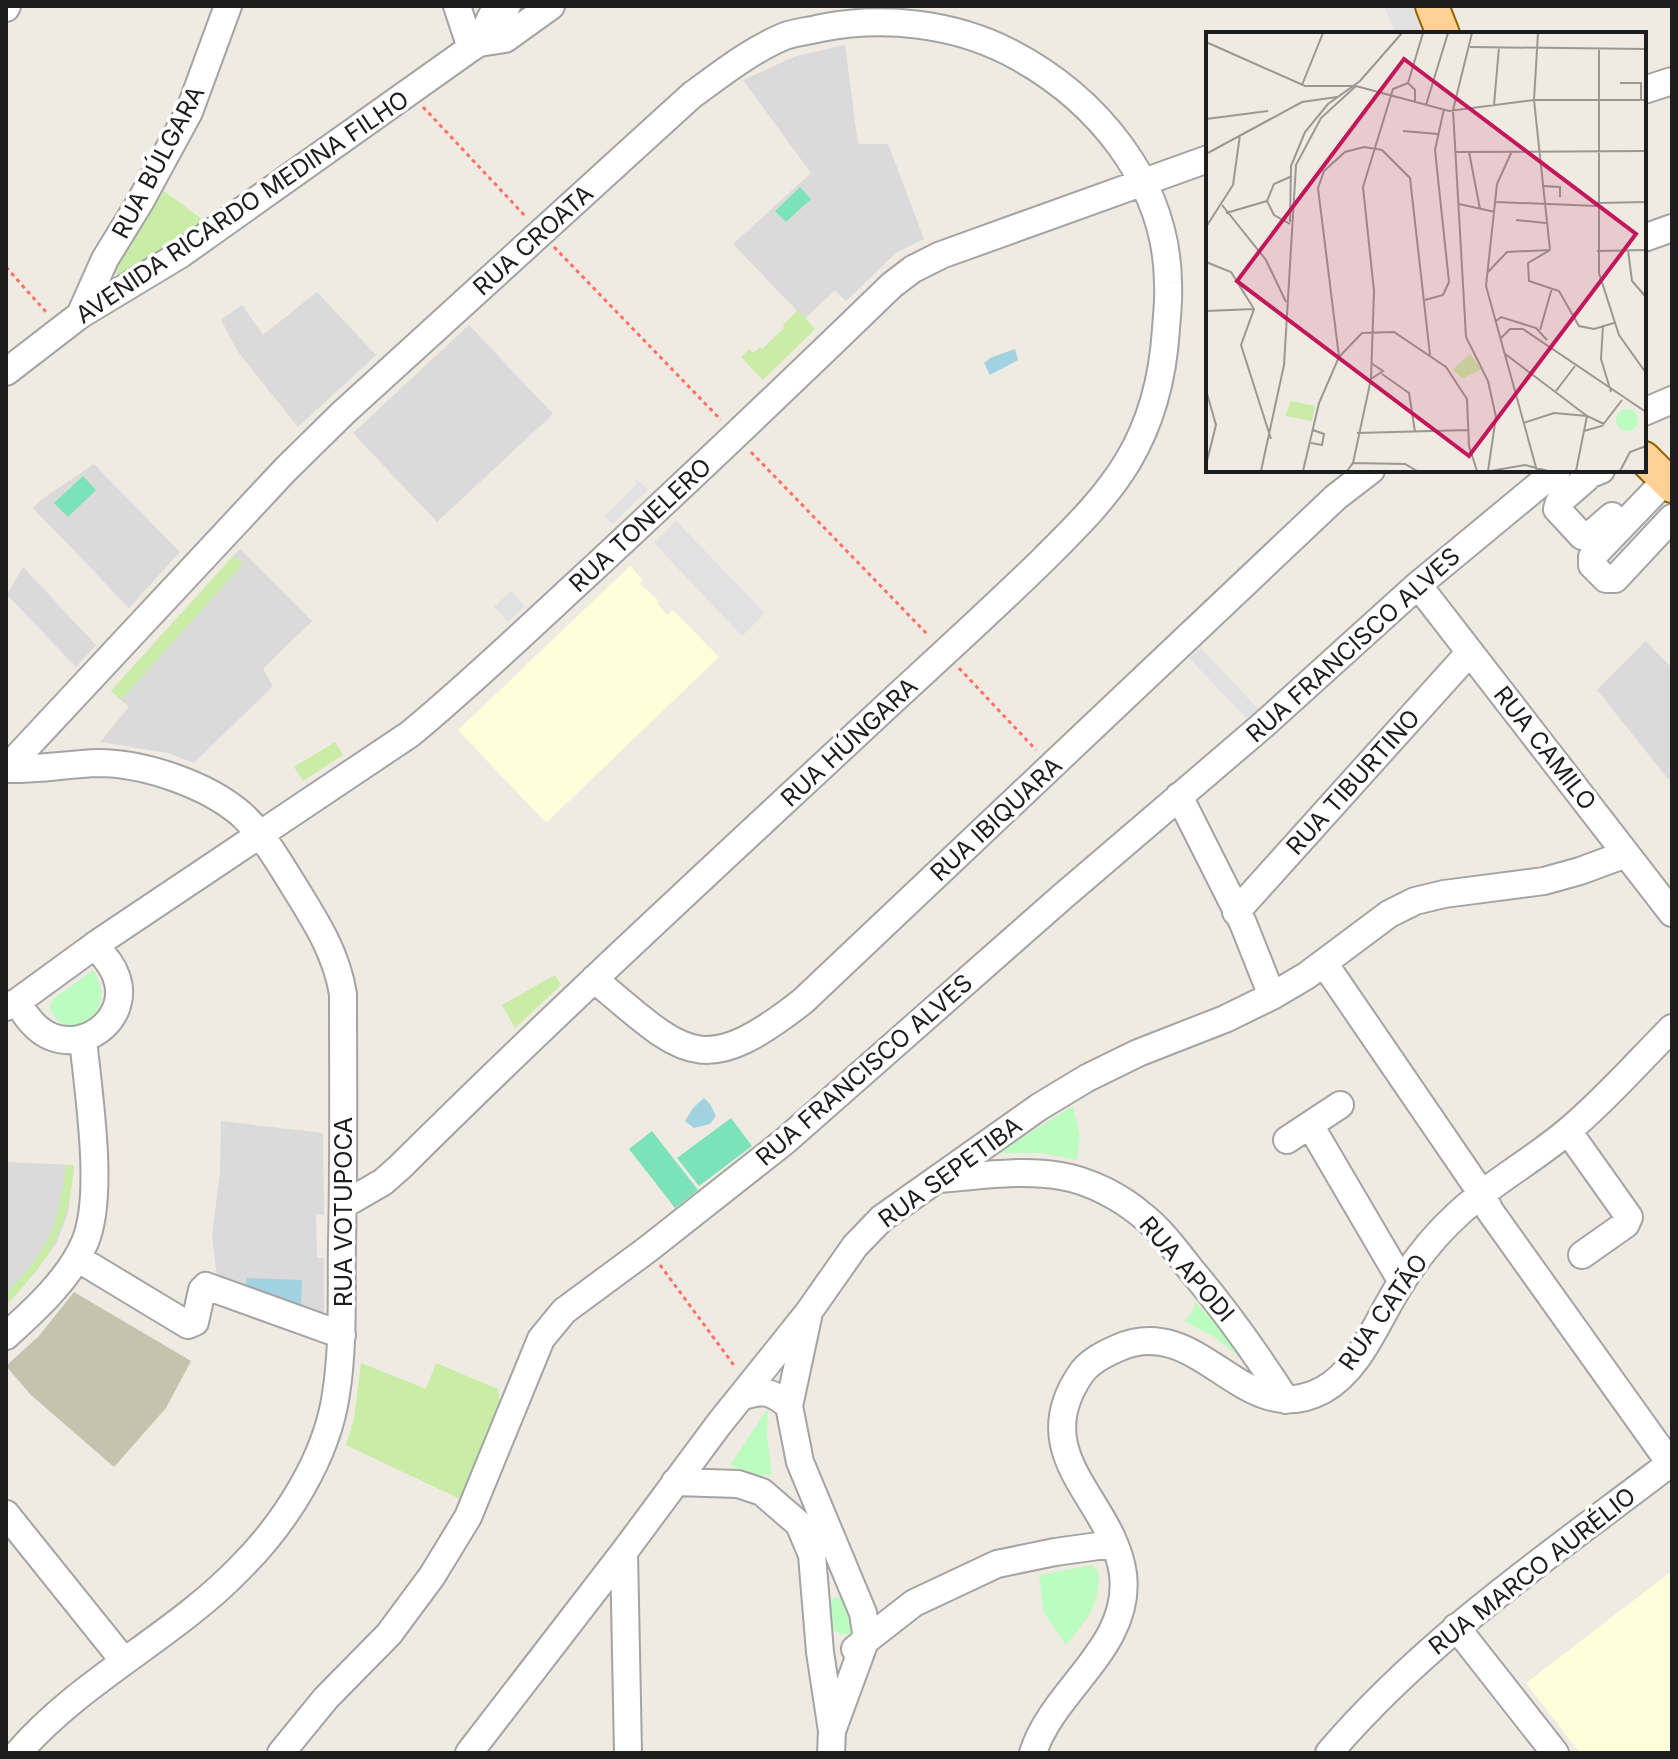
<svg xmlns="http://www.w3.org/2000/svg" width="1678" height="1759" viewBox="0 0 1678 1759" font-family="Inter,sans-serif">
  <rect width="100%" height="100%" fill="#efeae2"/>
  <path fill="#dbdada" d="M845,45L858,144H888L924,239L896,253L846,301L835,290L805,319L733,244L811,173L743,80L796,56Z
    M317,292L376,355L298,427L238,352L221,320L242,305L263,335Z
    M469,325L553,414L437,522L353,433Z
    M94,464L180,552L129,608L33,508L45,497Z
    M240,549L312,621L263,669L273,686L194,763L168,753L100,742L129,707L111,691Z
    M23,567L96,645L76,667L7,595Z
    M1646,641L1672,668V784L1597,690Z
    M221,1121L323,1133L324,1215L316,1214L317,1258H324V1322L217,1280L212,1235L220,1173Z
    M6,1162L74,1165L68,1213L57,1242L37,1270L6,1305Z"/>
  <path fill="#fffedb" d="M630,566L643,580L640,584L659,601L657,603L667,615L673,610L719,657L546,823L458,730Z
    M1672,1571V1753H1580L1526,1683Z"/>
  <path fill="#c4c3ae" d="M74,1292L191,1361L166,1408L114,1467L31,1395L6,1366L38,1337Z"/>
  <path fill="#c9eca6" d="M164,191L207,223L126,281L113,271Z
    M798,310L815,329L763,380L741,357L749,349L753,353L760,347L762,349L784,328L783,325Z
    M234,555L243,564L121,700L111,691Z
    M335,742L343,755L303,781L294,767Z
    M555,975L561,985L515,1028L502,1005Z
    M66,1165H74C70,1227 49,1261 6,1305V1293C50,1249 58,1225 66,1165Z
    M361,1363L426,1389L436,1363L498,1389L500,1406L462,1500L346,1445L354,1419Z"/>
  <path fill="#bdfcc1" d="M93,970C125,1019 56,1047 50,1005L53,999Z
    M1073,1106L1080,1136L1077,1160L1041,1153H998Z
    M1195,1302L1237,1347L1238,1351L1235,1353L1213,1336L1184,1321L1192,1312Z
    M768,1408L767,1435L772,1475H753L730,1465Z
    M1092,1565L1098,1571C1101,1605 1087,1619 1066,1645L1043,1611L1039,1575Z
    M835,1597L841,1598L861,1624C854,1637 838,1638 830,1626V1602Z"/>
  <path fill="#7ce2b9" d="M800,187L811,199L786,222L775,211Z
    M83,476L96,490L68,517L54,503Z
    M731,1118L752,1146L699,1186L677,1158Z
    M652,1131L698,1190L675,1208L629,1149Z"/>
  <path fill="#e1e1e1" d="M1384,6H1413L1422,29L1408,34H1396Z
    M638,480L648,490L612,524L605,516L637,484L635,481Z
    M676,521L765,613L742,636L654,543Z
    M511,591L525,606L508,622L494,607Z
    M1201,648L1261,712L1249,721L1189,658Z"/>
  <path fill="#a1d2df" d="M1015,349L1018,360L990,375L984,363L990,358Z
    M704,1098L710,1104L716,1116L710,1124L694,1128L685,1121L693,1108Z
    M247,1278L302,1280L301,1310L245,1288Z"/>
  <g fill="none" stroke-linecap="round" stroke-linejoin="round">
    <defs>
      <path id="minor" d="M457,6L471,48
        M6,8L7,6
        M479,43L505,39L551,6
        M1644,90L1672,81
        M1644,238L1672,228
        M80,315L105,259L140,202L189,112L228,6
        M6,372L80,315L181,254L471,48L479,43L491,17L507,6
        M1644,412L1672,400
        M1601,470L1591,474L1559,502L1557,509L1582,536H1589L1612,516
        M1666,480L1592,557V565L1606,579H1615L1672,518
        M1418,585L1672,913
        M6,769L285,470L343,413L692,95C721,74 751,50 785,36C796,32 809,31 821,28C884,16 952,23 1009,52C1096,97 1167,182 1168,283C1169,299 1167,314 1166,329C1163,376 1152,421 1128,461C1106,498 1074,529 1044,559C994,608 941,656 889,704C725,857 559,1009 400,1167L383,1182L345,1204
        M6,769C37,770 67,764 98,763C143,763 206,784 241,814C262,833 277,859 292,883C314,919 336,951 343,994C343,1077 344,1159 342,1242C341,1293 344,1343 336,1394C327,1457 286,1522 241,1567C174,1637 82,1679 18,1753
        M1179,796L1243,923L1272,996
        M1236,912L1470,652
        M1324,963L1482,1194L1490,1211L1670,1463
        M594,979C684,1054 700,1082 803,1001L1336,497L1371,470
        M17,1002C26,1016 36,1031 52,1037C89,1051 131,1015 116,976C112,964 103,955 95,945
        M6,1007L17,1002L98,943L410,734C474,681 534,623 595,567C695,474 794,380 892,285L913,269L941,255L1208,159
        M1310,1125L1402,1282
        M1568,1131L1629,1217L1626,1224L1582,1255
        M1287,1140L1340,1105
        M939,1179C980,1176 1020,1169 1061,1176C1090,1181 1121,1197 1143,1216C1162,1231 1177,1252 1192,1271C1227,1312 1257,1355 1286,1400
        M77,1258L188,1325L195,1322L202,1290L206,1286L342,1335
        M6,1336C35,1310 70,1278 85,1242C105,1195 88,1091 83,1039
        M741,1397C762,1389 772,1391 789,1406L800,1462L863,1613L866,1633L864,1644L832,1731
        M789,1406L808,1317
        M675,1482L738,1484L762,1492L799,1524L812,1555L820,1652L832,1731L831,1753
        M6,1514L124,1661
        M624,1552L628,1753
        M1456,1627L1555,1753
        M855,1649L914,1603L997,1564L1055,1552L1113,1544
        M281,1753L326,1698L389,1634L432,1576L468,1517L541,1339L564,1311L648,1249L785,1141L1062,897L1262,726L1418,585L1557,470
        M469,1753L624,1552L719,1424L808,1313L855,1246L882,1218L1039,1107L1087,1078L1138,1053L1225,1019L1272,996L1306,976L1389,914L1415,901L1444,894L1544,881L1580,871L1626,854
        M1033,1753C1053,1689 1132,1647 1123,1574C1113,1500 1025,1457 1080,1375C1088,1362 1104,1354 1118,1348C1200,1311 1244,1433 1323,1390C1361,1369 1378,1318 1401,1283C1416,1259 1437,1233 1458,1214C1492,1182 1534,1160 1569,1130C1606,1099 1638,1062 1672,1028
        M1329,1753C1427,1638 1553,1553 1672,1462"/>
      <path id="major" d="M1432,6L1443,34
        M1644,458L1672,486"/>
    </defs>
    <use href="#minor" stroke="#a4a4a4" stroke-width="30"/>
    <use href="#major" stroke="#966200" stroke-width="36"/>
    <path stroke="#ff7163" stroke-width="3" stroke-dasharray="4 4" stroke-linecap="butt" d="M423,107L527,218
      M554,247L721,420
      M6,267L46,312
      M751,452L929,636
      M959,668L1036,750
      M660,1265L736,1368"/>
    <use href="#minor" stroke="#fff" stroke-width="26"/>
    <use href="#major" stroke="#ffd197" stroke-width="32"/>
  </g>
  <g text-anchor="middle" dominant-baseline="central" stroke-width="7" stroke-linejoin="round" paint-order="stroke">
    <g font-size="24" fill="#1d1d1d" stroke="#fff">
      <text transform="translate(158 162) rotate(-62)">RUA BÚLGARA</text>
      <text transform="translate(242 207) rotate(-34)">AVENIDA RICARDO MEDINA FILHO</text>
      <text transform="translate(533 240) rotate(-42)">RUA CROATA</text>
      <text transform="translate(640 525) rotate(-43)">RUA TONELERO</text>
      <text transform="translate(1353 645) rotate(-42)">RUA FRANCISCO ALVES</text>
      <text transform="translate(849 742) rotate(-43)">RUA HÚNGARA</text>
      <text transform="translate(1545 748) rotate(52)">RUA CAMILO</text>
      <text transform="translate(1353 782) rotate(-48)">RUA TIBURTINO</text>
      <text transform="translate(996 819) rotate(-43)">RUA IBIQUARA</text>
      <text transform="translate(864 1070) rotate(-41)">RUA FRANCISCO ALVES</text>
      <text transform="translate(950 1172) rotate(-36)">RUA SEPETIBA</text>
      <text transform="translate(343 1212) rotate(-90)">RUA VOTUPOCA</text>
      <text transform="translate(1187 1269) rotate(49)">RUA APODI</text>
      <text transform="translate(1383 1312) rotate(-55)">RUA CATÃO</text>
      <text transform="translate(1532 1571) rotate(-38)">RUA MARCO AURÉLIO</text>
    </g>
  </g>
  <g transform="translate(1206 32)">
    <rect width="440" height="440" fill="#efeae2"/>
    <path d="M264,322L275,337L256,347L247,337ZM85,369L109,374L106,389L79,384Z" fill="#c9eca6"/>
    <path d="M410 388a11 11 0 1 1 22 0a11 11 0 1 1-22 0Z" fill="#bdfcc1"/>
    <path fill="none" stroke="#9b9893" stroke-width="2" d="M266,1L247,78L260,305L282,349L290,385L282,439M332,1L328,68L344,218M0,10L99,54H150L243,79L328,68H440M264,15L440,17M393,16V241L413,303L440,341M202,51L217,1M414,51H435V68M96,53L117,1M220,73L242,1M288,73L293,15M0,87L62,79M197,99L232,102M306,119L291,152L280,254L331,439M249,120L440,119M263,120L274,177M0,122L96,70L131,65M336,154L354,155V165M290,170L391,174M391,171L440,170M253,172L289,180M16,173L60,228L80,270M20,181L61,169M310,188L340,191M84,190L85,134L99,100L122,72L154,49L196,1M84,192L68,183L61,169L68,152L86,144M0,195L27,153L34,103M344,218L322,231L323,249L353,259L373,294L388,297L408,291M422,218L426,249L440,265M391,219L440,218M0,230L25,240L48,277L35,313L65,407M281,241L301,220L344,218M219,268L237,263L243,250L229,118L238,77M0,279L48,277M289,290L295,285L330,296L341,308M397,293L395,327L405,360M334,298L346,256M294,307L304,297H317L440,380M298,321L381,384L398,392M133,325L156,301L188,300L240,335L261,367L263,414L271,439M176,342L203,361L209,400M165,347L177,339L165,331M0,358L10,393L0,433M350,359L369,334M317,391L348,381L381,384L370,439M378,399L396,394L416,368M151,401L263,398M105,411L116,413L118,402L107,398M147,431L199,432L211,439M55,439L78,333L90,133L115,86L150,54M97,439L113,371L133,325L112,156L118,139L139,120L158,115L176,118L204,146L224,323M141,439L147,431L165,347L168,259L157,155L187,57L202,51L209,58V70M284,439L319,433L342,439M414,439L424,420L440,414"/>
    <path fill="#c2185b" fill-opacity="0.15" stroke="#c2185b" stroke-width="4" d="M198,27L430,202L263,424L31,249Z"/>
    <rect width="440" height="440" fill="none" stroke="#1d1d1d" stroke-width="4"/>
  </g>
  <rect width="1678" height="1759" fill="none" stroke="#1d1d1d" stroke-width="16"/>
</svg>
